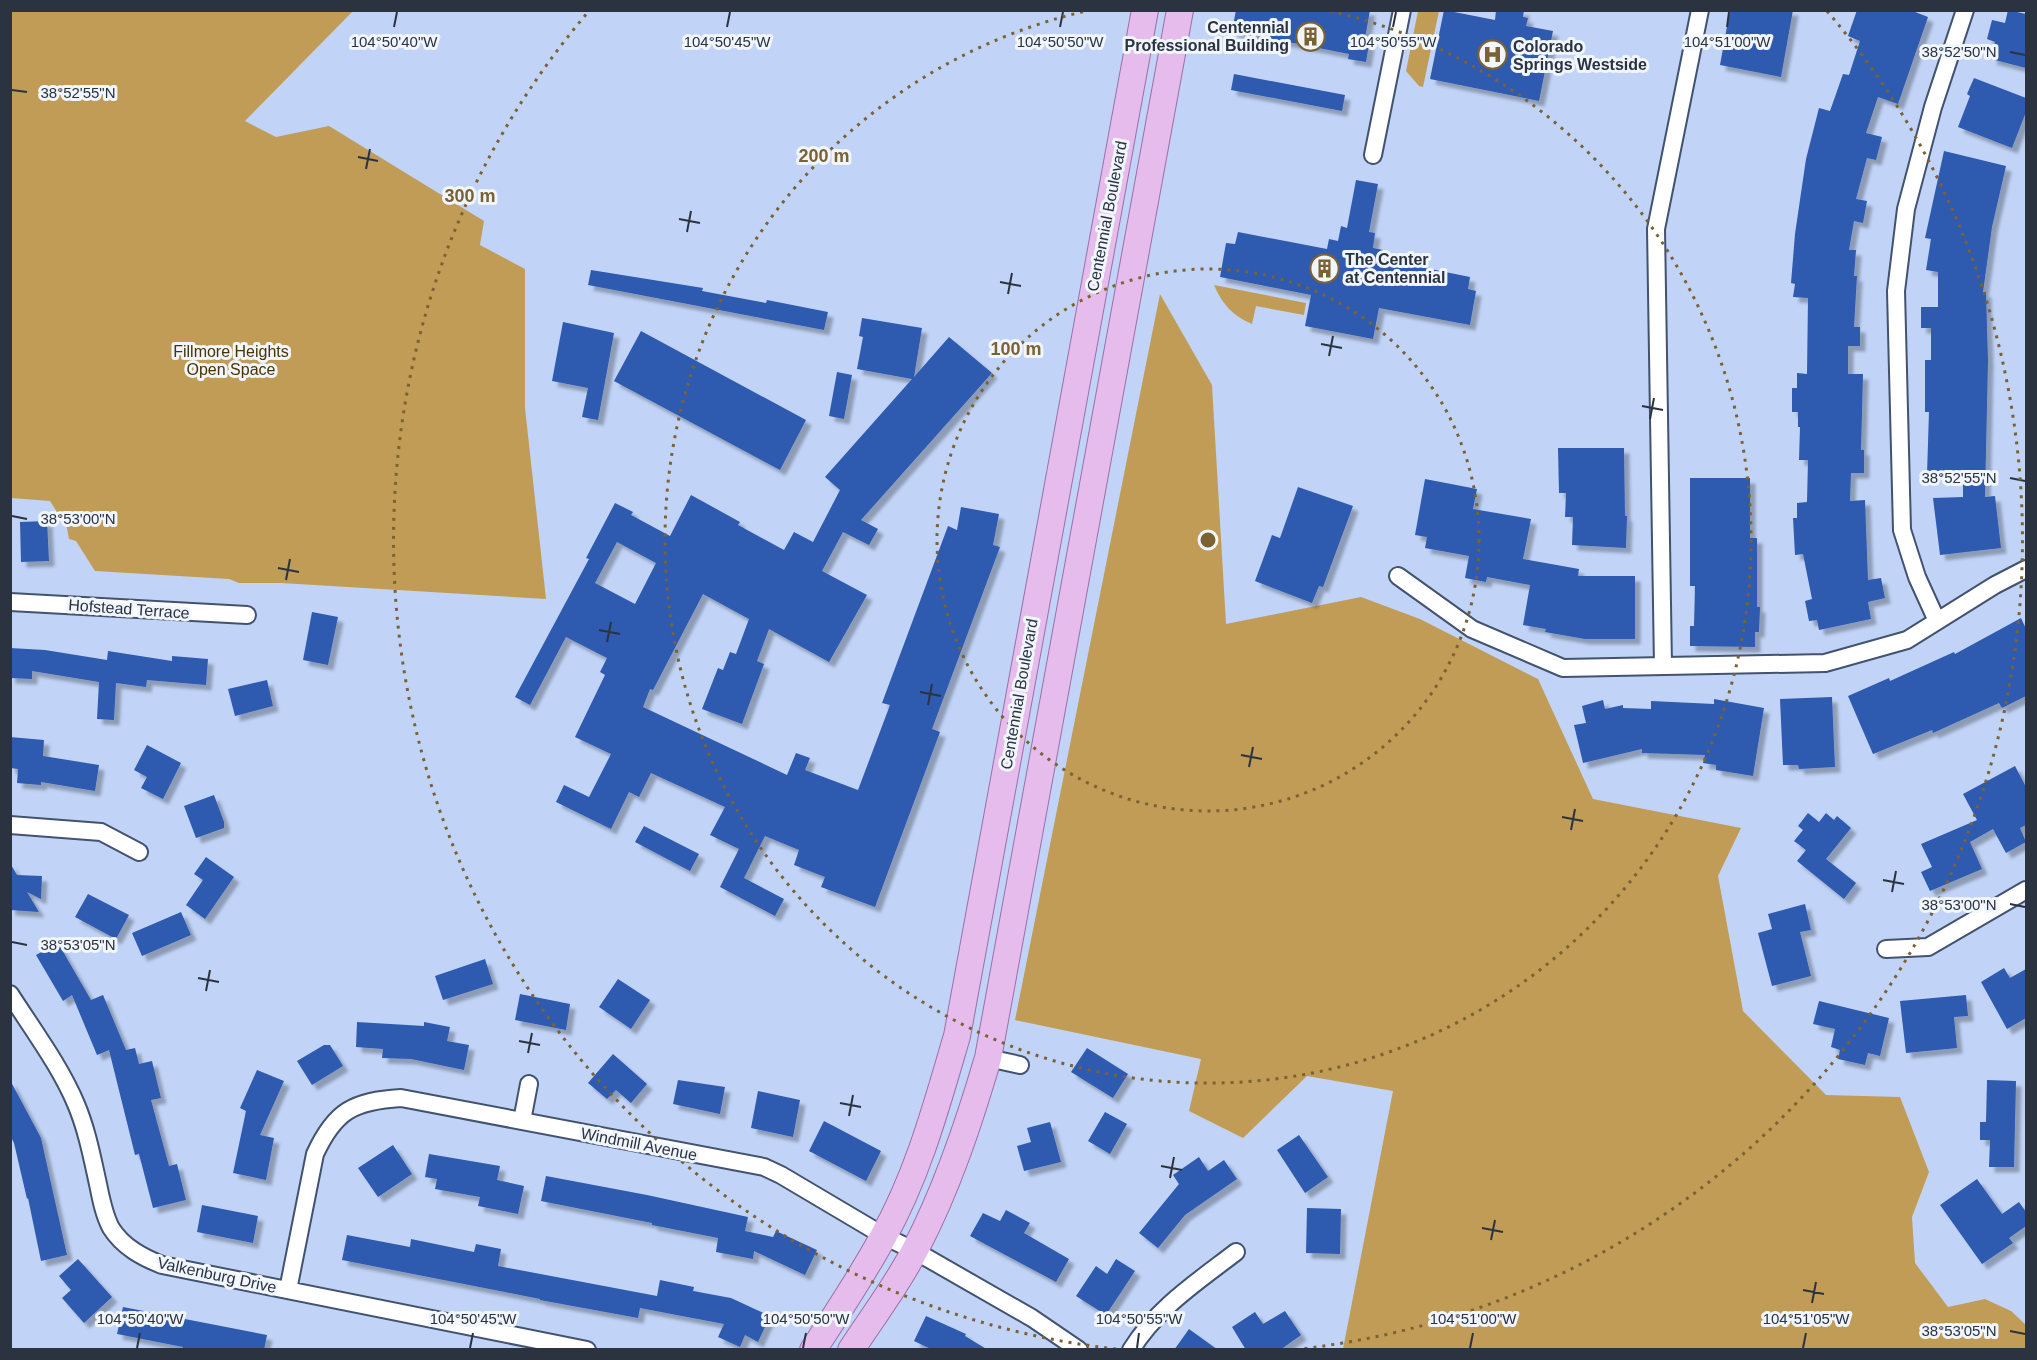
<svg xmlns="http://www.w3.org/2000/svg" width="2037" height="1360" viewBox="0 0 2037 1360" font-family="Arial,sans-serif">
  <defs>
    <filter id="shadow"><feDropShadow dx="5.5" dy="5.5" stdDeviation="1.5" flood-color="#0004"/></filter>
  </defs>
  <rect width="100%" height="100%" fill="#c1d4f7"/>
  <path fill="#c09c56" d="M10,11H353L245,121L276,137L329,126L484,221L480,245L525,269V408L546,599L281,583H239L229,579L95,571L76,541L69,539L67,528L50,501L11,498Z
    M1418,11L1424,12L1439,11L1423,87L1419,86L1406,71Z
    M1214,285L1306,303L1304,315L1256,306L1252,324C1233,316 1222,304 1214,285Z
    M1160,294L1212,385L1226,624L1361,597L1420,619L1538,679L1593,799L1741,828L1718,876L1743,1011L1826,1095L1900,1097L1929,1172L1912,1217L1915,1263L1948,1307L1985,1299L2011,1311L2026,1325V1349H1343L1393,1091L1307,1076L1243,1138L1189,1111L1201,1059L1015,1020Z"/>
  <path fill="#2d5ab0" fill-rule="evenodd" filter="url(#shadow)" d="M1236,10H1370L1364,44H1369L1366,62L1348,59L1349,54L1232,31Z
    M1444,10L1495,20L1496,10H1524L1523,17L1528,18L1526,26L1553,31L1539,101L1430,79Z
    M1730,10H1793L1781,77L1720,65Z
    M1857,10H1910L1928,17L1898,104L1878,97L1866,133L1882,137L1876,160L1867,158L1856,199L1867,201L1863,223L1854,221L1849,250H1856L1854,276H1857L1854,327H1860V346H1848V374H1863L1861,450H1864V473H1851L1850,501L1865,500L1868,580L1881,578L1885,598L1868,602L1871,619L1819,630L1817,620L1809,621L1805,601L1812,599L1803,554L1795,555L1793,518H1797V503L1807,502L1808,460H1799L1800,427H1798V412H1792V388H1797V373L1807,374L1808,298L1793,297L1795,284L1791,283L1795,234L1806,159L1819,108L1830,111L1843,74L1849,75L1860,41L1848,36Z
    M2008,10L2026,14V68L1991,59L1995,42L1987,39L1992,20L2005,23Z
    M1234,74L1345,95L1342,111L1231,90Z
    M1974,78L2026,98V112L2012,148L1958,127L1970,96L1967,94Z
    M1944,151L2006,166L1992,227L1983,292H1986L1988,361L1985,497L1995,496L2001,548L1940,555L1933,498L1963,497V474H1927L1929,412H1925V360H1931V328H1921V307H1938V272L1926,270L1931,239L1925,238Z
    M1356,180L1378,184L1369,232L1375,233L1373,248L1383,250L1381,259L1470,277L1468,289L1476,291L1470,325L1379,308L1373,339L1305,326L1311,295L1220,277L1226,243L1235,244L1238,232L1327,249L1329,239L1338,241L1341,226L1347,228Z
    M591,270L703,288L702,291L766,303L767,300L828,312L824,330L588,285Z
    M862,318L922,328L914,377L949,337L992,373L861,520L878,529L869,545L843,532L822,571L867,595L829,662L769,629L757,661L764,664L742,724L702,709L718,668L723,670L730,652L736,654L749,619L703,594L653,690L650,689L643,707L787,775L796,753L810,758L805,770L858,790L890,705L882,703L948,526L957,530L961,507L999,514L993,545L1000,547L932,729L940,732L875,907L821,887L825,877L794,865L799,850L765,836L744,878L784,899L775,916L720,887L739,849L710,835L725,807L651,773L639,797L629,792L611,829L556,802L564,785L589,797L611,754L575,737L605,675L600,672L607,658L566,637L530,705L515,697L589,559L586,558L615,503L633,512L631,515L670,536L691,495L740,522L738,525L784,550L794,532L813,542L840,490L825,477L912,379L857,369L863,337L859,336ZM617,542L656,563L635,604L595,583Z
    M563,322L614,333L598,420L582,417L588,388L552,381Z
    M641,331L806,420L780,470L614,381Z
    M837,372L852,375L844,419L829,416Z
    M1558,448H1624L1625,516H1627L1626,548L1572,545L1573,517H1565L1566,493H1559Z
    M1690,478H1750V538H1757V607H1760L1759,632H1755V647L1690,646V626H1694L1695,586H1690Z
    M1425,479L1477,489L1473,509L1531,519L1523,559L1579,569L1578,576H1635V639H1585L1545,632L1546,629L1523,625L1530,585L1487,577L1486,582L1465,578L1469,556L1425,548L1427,537L1415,535Z
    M1298,487L1353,506L1323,587L1319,586L1312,603L1255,581L1272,535L1280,538Z
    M47,521L49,561L21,562L20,522Z
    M312,612L338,617L328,665L303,660Z
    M2021,618L2026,629V696L2002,708L1999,703L1933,733L1932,730L1873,754L1848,696L1889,678L1890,681L1954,652L1955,654Z
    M10,648L45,650L107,660L108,651L172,661V656L208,659L206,685L147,680L146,687L116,683L114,720L97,719L99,682L32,671V679L10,678Z
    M267,680L273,706L235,716L228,689Z
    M1832,697L1835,767L1799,769L1798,765H1783L1780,699Z
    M1714,699L1764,708L1753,776L1716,770V765L1703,763L1705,755L1642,753V749L1583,763L1574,725L1586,723L1582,706L1603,700L1605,709L1623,705V708L1651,709V701L1714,704Z
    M10,737L44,740L43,756L99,765L95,791L41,782V785L17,783L18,769L10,768Z
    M147,745L181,763L163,799L141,788L147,777L134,770Z
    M2015,766L2026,787V825L2020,828L2026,842L2006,853L1993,829L1970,842L1982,869L1930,891L1921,872L1932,867L1921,844L1977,820L1963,794Z
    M214,795L224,822V828L196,838L184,806Z
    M1808,813L1819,822L1826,813L1834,820L1837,816L1851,828L1826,859L1856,883L1844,899L1797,861L1806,850L1794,841L1803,830L1798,826Z
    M644,826L699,854L690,871L635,842Z
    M206,857L234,877L205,919L186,905L203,880L194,874Z
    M10,863L17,875L42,876L41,899L27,892L39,912L10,910Z
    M88,894L129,915L116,939L75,917Z
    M1805,904L1811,930L1800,932L1811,976L1772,986L1758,933L1772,929L1768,914Z
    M181,912L191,935L142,956L132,933Z
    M58,943L91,1000L103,995L126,1050L135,1048L139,1064L152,1061L161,1098L151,1100L169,1166L177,1164L186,1200L153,1208L139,1154L135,1155L109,1050L97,1055L72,995L63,1001L36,955Z
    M485,959L493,984L443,1000L435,976Z
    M2004,968L2010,978L2026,969V1018L2007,1029L1981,982Z
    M618,979L650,1000L631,1029L599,1007Z
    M520,994L570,1004L566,1030L515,1020Z
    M1966,995L1968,1016L1954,1017L1957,1048L1906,1053L1900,1001Z
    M1819,1001L1889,1018L1880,1056L1868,1053L1865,1065L1838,1059L1840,1050L1831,1047L1835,1029L1813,1024Z
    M357,1022L424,1026V1022L450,1027L447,1041L469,1045L464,1070L411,1059L382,1058L383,1049L356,1047Z
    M324,1045H330L343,1066L312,1085L297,1061Z
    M1087,1048L1128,1074L1113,1098L1071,1072Z
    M613,1054L647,1084L631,1103L616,1090L607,1099L588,1083Z
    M257,1070L284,1081L260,1135L274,1138L266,1180L233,1173L246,1111L240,1108Z
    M10,1080L41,1138L67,1255L41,1261L28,1198L27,1199L14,1143L10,1135Z
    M678,1080L725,1087L720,1114L673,1104Z
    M1987,1080L2016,1081L2014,1167H1989L1990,1140H1980V1122H1986Z
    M758,1091L800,1100L793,1137L751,1128Z
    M1105,1112L1127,1124L1110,1154L1088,1141Z
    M824,1121L881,1151L866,1181L809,1151Z
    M1050,1122L1061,1162L1024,1171L1017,1146L1031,1142L1027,1128Z
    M1299,1135L1328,1177L1305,1193L1277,1150Z
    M393,1145L412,1174L378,1197L358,1168Z
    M429,1154L500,1166L497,1180L524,1186L518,1214L478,1206L480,1197L435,1189L437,1179L425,1177Z
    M1199,1157L1208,1171L1224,1160L1237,1179L1185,1215L1158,1248L1139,1233L1179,1184L1173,1175Z
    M546,1176L647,1195L748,1217L745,1231L773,1237L776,1231L817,1250L805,1275L754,1251L753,1259L716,1252L718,1238L652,1225V1223L541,1201Z
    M1977,1179L2002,1214L2019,1202L2026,1212V1226L2009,1238L2013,1243L1982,1264L1940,1205Z
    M202,1205L258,1216L253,1243L197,1232Z
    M1307,1208L1341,1209L1340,1254L1306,1253Z
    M1006,1210L1030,1223L1024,1233L1069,1259L1056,1282L970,1236L983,1213L1000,1221Z
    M347,1235L410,1247L411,1239L474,1252L476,1244L501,1249L498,1266L657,1296L660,1280L694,1287L693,1291L731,1298L770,1316L758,1342L745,1335L740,1347L718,1337L724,1324L640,1308L638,1318L540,1300V1299L342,1260Z
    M78,1259L112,1297L84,1323L62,1298L71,1290L59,1276Z
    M1116,1259L1135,1271L1106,1315L1076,1296L1096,1266L1107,1274Z
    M123,1307L267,1335L264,1350H182L183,1347L117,1334Z
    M1285,1311L1301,1335L1280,1350H1246L1232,1327L1255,1312L1263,1324Z
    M926,1316L966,1334L965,1336L988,1350H933L914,1341Z
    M1189,1329L1218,1350H1174Z"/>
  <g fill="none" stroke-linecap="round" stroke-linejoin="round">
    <defs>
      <path id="minor" d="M1373,155L1402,10
        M1398,576L1472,629L1563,668L1825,663L1907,640L1995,585L2026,569
        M10,602L247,615
        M1937,621L1917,577L1902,530L1896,291L1906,209L1933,107L1965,10
        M1663,666L1656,229L1700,10
        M10,825L101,832L139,852
        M1886,949L1928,947L2026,890
        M10,994C33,1030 60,1066 76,1104C87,1130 92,1157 98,1184C101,1199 104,1215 111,1228C123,1247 142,1257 162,1265L587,1350
        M988,1058L1020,1065
        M522,1121L529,1084
        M288,1290L315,1154C335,1111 353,1101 401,1098L764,1167L781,1175L884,1236L915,1251L1032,1318L1079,1350
        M1131,1350C1157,1308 1197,1282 1236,1252"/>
      <path id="primary" d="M813,1350C837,1313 862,1276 883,1237C918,1175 937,1104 957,1036L1145,10
        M851,1350C873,1316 898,1284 916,1248C947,1189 969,1123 988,1058L1180,10"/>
    </defs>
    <use href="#minor" stroke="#42526f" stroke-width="20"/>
    <use href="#primary" stroke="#9a6fa7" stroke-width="28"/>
    <use href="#minor" stroke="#fff" stroke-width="16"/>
    <use href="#primary" stroke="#e6bcec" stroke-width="26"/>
  </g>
  <path fill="none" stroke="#2b3340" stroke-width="2" d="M394,27L397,12M727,27L730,12M1060,27L1063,12M1393,27L1396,12M1727,27L1729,12M2010,52L2025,55M12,90L27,92M358,157L378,161M366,169L370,149M679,219L700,223M687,232L691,211M1000,282L1021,286M1008,294L1012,273M1321,344L1342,348M1329,356L1333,336M1642,406L1663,410M1650,419L1654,398M2010,478L2025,481M12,516L27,519M278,568L299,572M286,580L290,559M599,630L620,634M607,642L611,622M920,692L941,696M928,705L932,684M1241,755L1262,759M1249,767L1253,747M1562,817L1583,821M1571,830L1575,809M1883,880L1904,884M1892,892L1896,871M2010,904L2025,907M12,942L27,945M198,978L219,982M206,991L210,970M519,1041L540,1045M528,1053L532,1033M840,1103L861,1107M849,1116L853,1095M1161,1166L1182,1170M1170,1178L1174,1157M1482,1228L1503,1232M1491,1240L1495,1220M1803,1290L1824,1294M1812,1303L1816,1282M2010,1331L2025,1334M137,1348L140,1333M470,1348L473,1333M803,1348L806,1333M1137,1348L1139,1333M1470,1348L1473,1333M1803,1348L1806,1333"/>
  <g fill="none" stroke="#7b6233" stroke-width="3" stroke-dasharray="3 6">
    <circle cx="1208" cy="540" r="271"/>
    <path d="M1330 11A543 543 0 1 1 1086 11"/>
    <path d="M1116 1349A814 814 0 0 1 589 11M1827 11A814 814 0 0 1 1300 1349"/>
  </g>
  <defs>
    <symbol id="building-ring" viewBox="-11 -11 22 22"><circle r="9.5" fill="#f1f5fc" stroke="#7b6233" stroke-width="1.5"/><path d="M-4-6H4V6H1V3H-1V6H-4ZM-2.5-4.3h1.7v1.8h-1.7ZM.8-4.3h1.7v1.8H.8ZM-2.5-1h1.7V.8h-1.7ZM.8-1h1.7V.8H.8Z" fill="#7b6233"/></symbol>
    <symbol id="hospital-ring" viewBox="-11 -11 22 22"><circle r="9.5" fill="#f1f5fc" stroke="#7b6233" stroke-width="1.5"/><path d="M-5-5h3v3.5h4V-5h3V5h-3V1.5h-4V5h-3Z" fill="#7b6233"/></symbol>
  </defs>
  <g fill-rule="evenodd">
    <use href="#building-ring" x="1294" y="20" width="33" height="33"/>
    <use href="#hospital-ring" x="1476" y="38" width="33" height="33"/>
    <use href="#building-ring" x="1308" y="252" width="33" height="33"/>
  </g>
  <g text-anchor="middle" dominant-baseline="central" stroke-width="6" stroke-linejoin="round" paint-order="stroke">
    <g font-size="16" font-weight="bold" fill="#2b3340" stroke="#f1f5fc" text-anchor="start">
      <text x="1289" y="27" text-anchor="end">Centennial<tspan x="1289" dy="18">Professional Building</tspan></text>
      <text x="1513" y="46">Colorado<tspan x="1513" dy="18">Springs Westside</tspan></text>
      <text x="1345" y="259">The Center<tspan x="1345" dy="18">at Centennial</tspan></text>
    </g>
    <g font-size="16" fill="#2b3340" stroke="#f1f5fc">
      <text transform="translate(1107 216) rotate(-79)">Centennial Boulevard</text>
      <text transform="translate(129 609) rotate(4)">Hofstead Terrace</text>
      <text transform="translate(1019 694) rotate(-80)">Centennial Boulevard</text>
      <text transform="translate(639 1144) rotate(11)">Windmill Avenue</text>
      <text transform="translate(217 1275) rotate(12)">Valkenburg Drive</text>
    </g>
    <g font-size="16" fill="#493300" stroke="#f1f5fc">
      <text x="231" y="351">Fillmore Heights<tspan x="231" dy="18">Open Space</tspan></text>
    </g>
  </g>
  <g font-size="15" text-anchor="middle" fill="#2b3340" stroke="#f1f5fc" stroke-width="6" stroke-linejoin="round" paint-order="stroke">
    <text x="394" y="47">104°50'40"W</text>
    <text x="727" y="47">104°50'45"W</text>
    <text x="1060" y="47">104°50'50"W</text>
    <text x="1393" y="47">104°50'55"W</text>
    <text x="1727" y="47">104°51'00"W</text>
    <text x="1959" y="57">38°52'50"N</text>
    <text x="78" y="98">38°52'55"N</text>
    <text x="1959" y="483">38°52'55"N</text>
    <text x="78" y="524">38°53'00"N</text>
    <text x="1959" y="910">38°53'00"N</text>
    <text x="78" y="950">38°53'05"N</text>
    <text x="140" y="1324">104°50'40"W</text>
    <text x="473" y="1324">104°50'45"W</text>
    <text x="806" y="1324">104°50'50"W</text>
    <text x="1139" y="1324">104°50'55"W</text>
    <text x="1473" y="1324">104°51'00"W</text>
    <text x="1806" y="1324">104°51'05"W</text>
    <text x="1959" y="1336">38°53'05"N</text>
  </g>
  <circle cx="1208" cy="540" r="9" fill="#7b6233" stroke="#f1f5fc" stroke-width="3"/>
  <g font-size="18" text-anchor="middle" font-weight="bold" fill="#7b6233" stroke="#f1f5fc" stroke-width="6" stroke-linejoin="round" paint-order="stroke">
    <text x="824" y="162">200 m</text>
    <text x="470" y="202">300 m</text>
    <text x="1016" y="355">100 m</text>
  </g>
  <rect width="2037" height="1360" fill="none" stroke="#2b3340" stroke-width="24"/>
</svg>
